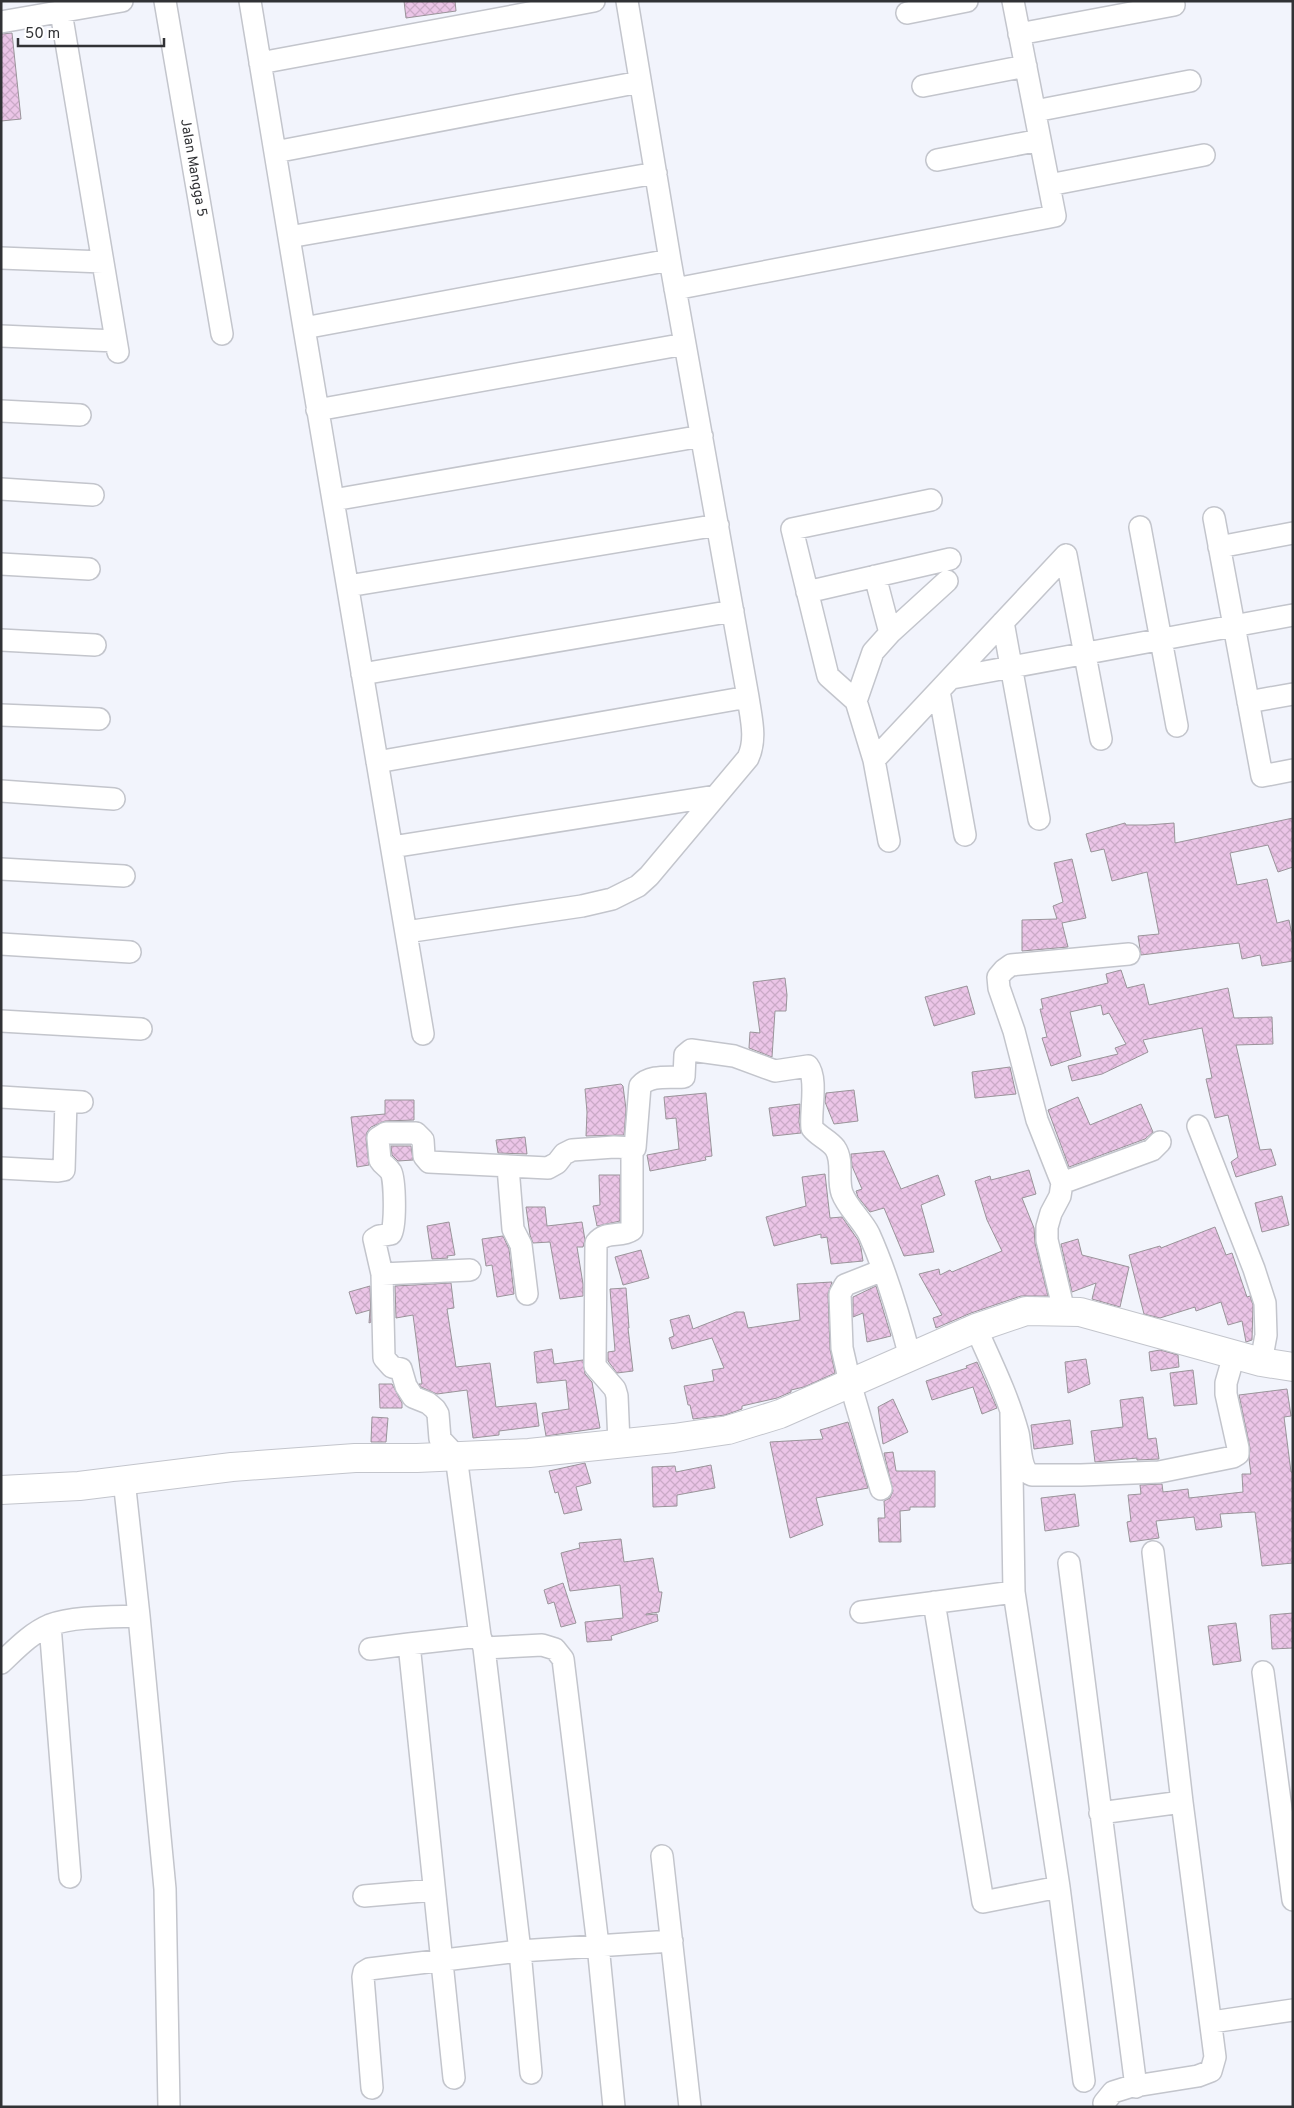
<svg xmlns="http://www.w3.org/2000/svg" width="1294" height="2108" viewBox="0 0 1294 2108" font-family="Overpass,sans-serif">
  <defs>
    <pattern id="building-cross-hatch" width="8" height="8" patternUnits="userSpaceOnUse" patternTransform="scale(1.25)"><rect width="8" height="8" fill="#ebc5e7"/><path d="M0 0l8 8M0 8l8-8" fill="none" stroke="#caaac7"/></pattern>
  </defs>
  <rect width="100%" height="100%" fill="#f2f4fc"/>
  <path fill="url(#building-cross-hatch)" stroke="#9a949a" d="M404,1H455L456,11L406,18Z
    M12,33L21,119L1,121V34Z
    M1293,818V867L1278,872L1268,845L1230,853L1237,885L1267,879L1277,923L1289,920L1293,940V961L1262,966L1260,955L1242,959L1239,943L1141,955L1138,936L1159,934L1147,872L1112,881L1104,849L1091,852L1086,834L1125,823L1126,825H1148L1174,823L1175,843Z
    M1072,859L1086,918L1062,923L1068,947L1022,951V920L1057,919L1053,906L1063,902L1054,863Z
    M1121,970L1127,988L1144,984L1149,1005L1228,988L1234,1018L1272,1017L1273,1044L1236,1045L1260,1150L1271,1149L1276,1165L1236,1177L1231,1162L1238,1157L1228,1115L1215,1118L1206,1079L1212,1078L1202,1028L1143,1040L1148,1052L1102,1074L1072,1081L1068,1066L1118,1054L1115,1048L1126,1044L1109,1013L1103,1015L1101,1005L1070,1012L1081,1056L1051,1066L1042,1038L1047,1037L1040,1009H1043L1041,999L1108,983L1106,974Z
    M785,978L787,995L786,1011H775L772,1057L749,1048L750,1032L760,1033L753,982Z
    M967,986L975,1014L934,1026L925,997Z
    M1010,1067L1016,1094L975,1098L972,1072Z
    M621,1084L623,1086L626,1109L624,1135L586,1136L587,1112L585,1089Z
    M854,1090L858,1121L834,1124L825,1102L826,1093Z
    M706,1093L712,1156L705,1157L706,1160L650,1171L647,1155L679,1149L676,1118L666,1119L664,1097Z
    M1078,1097L1090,1125L1141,1104L1153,1132L1145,1139L1069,1167L1048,1110Z
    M385,1100H414V1120L385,1121L371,1127L367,1132L366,1139L369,1165L357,1167L351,1117L385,1114Z
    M800,1104L799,1122L801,1133L773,1136L769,1108Z
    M525,1137L527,1154L498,1153L496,1140Z
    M391,1146H411L413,1160L398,1161L392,1155Z
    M884,1151L901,1189L938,1175L945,1195L921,1205L934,1252L904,1256L884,1208L870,1212L858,1197L856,1191L862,1189L852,1166L851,1154Z
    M1029,1170L1036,1194L1022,1198L1034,1228L1035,1243L1048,1296H1021L971,1313L936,1328L933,1318L942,1315L919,1274L939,1269L940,1275L950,1270L952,1272L1002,1251L987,1220L975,1181L990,1176L991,1180Z
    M825,1174L830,1218L842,1217L858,1240L861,1248L863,1261L831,1264L827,1237L821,1238V1234L774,1246L766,1217L806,1206L802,1177Z
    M599,1175H620V1221L597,1226L593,1206L600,1205Z
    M1282,1196L1289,1225L1262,1232L1255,1203Z
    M526,1207H545L547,1226L582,1222L585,1240L583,1247H577L583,1284V1296L560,1299L550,1242L533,1243L530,1235Z
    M449,1222L455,1255L447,1256L448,1258L432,1259L427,1226Z
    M1215,1227L1226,1255L1232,1253L1247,1297L1250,1296L1253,1305L1252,1340L1246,1342L1242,1321L1228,1325L1221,1302L1196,1311L1195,1307L1160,1318L1144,1314L1129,1255L1160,1246L1161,1248Z
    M503,1236L509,1249L514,1294L497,1297L492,1265L486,1266L482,1239Z
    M1078,1239L1082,1255L1129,1267L1120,1307L1092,1299L1096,1283L1072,1292L1061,1244Z
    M641,1250L649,1278L623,1285L615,1257Z
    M832,1282L828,1294L830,1349L835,1373L804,1387L791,1390V1392L777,1398L742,1406V1409L725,1415L693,1419L690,1405H688L684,1386L714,1381L712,1370L724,1368L712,1338L672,1349L669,1338L674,1336L670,1320L689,1315L693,1329L736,1312H744L748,1328L800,1320L797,1284Z
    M451,1283L454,1308L447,1309L456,1367L490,1363L496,1407L536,1403L539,1426L499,1431V1435L473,1438L467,1390L437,1394L421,1387L419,1384H422L413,1315L396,1318L395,1286Z
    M370,1286L371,1322L369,1323L370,1310L356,1314L349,1292Z
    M876,1286L891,1336L867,1342L863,1313L853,1317V1297Z
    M626,1288L629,1328H628L633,1371L617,1373L608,1361V1352L615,1351L610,1289Z
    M552,1349L554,1364L583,1360L585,1374L592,1382L600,1428L546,1436L542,1413L569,1409L566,1380L537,1383L534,1352Z
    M1160,1350L1178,1355L1179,1367L1151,1371L1149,1352Z
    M1086,1359L1090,1384L1068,1393L1065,1362Z
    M977,1362L997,1408L982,1414L973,1387L932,1400L926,1381L967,1368L966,1366Z
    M1193,1370L1197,1404L1174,1406L1170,1373Z
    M379,1384H392L402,1403V1408H380Z
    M1287,1389L1291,1416L1284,1417L1291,1472H1293V1563L1262,1566L1255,1512L1220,1514L1222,1527L1196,1530L1194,1517L1156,1521L1159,1538L1130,1542L1127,1522L1131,1521L1128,1495L1141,1494L1140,1485L1162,1484L1163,1492L1188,1489L1189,1498L1243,1492L1242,1474H1251L1249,1459L1250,1448L1239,1395Z
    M1143,1397L1148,1439L1156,1438L1159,1459L1137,1460V1458L1095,1462L1091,1431L1123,1427L1120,1400Z
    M893,1399L908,1432L883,1444L878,1407Z
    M372,1417L388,1418L386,1442H371Z
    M1070,1420L1073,1444L1034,1449L1031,1425Z
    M848,1422L868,1488L816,1498L823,1525L790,1538L770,1442L823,1439L820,1430Z
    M893,1452L896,1471H935V1507H910V1510L900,1511L901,1542H879L878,1518H885L884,1501L890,1498L893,1491L884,1453Z
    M585,1463L591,1483L576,1487L582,1510L564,1514L558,1492L555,1493L549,1471Z
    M711,1465L715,1488L677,1495V1506L653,1507L652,1467L675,1466L676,1472Z
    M1075,1494L1079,1526L1045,1531L1041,1498Z
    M621,1539L624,1562L653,1558L659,1592H662L659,1612L646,1614V1615L657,1614L658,1621L611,1636L612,1640L587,1642L585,1622L623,1618L620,1585L570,1591L561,1553L580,1548L579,1543Z
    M563,1583L576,1623L561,1627L554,1602L548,1604L544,1590Z
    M1293,1613V1648L1272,1649L1270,1615Z
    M1236,1623L1241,1661L1213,1665L1208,1626Z"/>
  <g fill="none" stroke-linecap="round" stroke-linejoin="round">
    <defs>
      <path id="street" d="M165,1L222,334
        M250,1L304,328L670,260
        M61,12L118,352
        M907,13L967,1
        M1,22L122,1
        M1019,34L1174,5
        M260,63L594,1
        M923,86L1026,66
        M1035,111L1190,81
        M275,152L640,82
        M937,160L1040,140
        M1049,185L1204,155
        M289,237L656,173
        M1,258L103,262
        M675,289L1055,216L1013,1
        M304,328L423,1034
        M1,336L116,341
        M317,410L685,344
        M1,411L80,415
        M1,489L93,495
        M333,500L702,436
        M1214,518L1262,776L1293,770
        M1140,527L1177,726
        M1219,547L1293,533
        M1066,555L1101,739
        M1,564L89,569
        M875,576L890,633
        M348,586L718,525
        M807,592L950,559
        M1003,622L1039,819
        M1,640L95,645
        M362,674L733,611
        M952,678L1293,615
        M939,691L965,835
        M856,701L873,652L890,633L947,581
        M1248,702L1293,694
        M1,715L99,719
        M874,760L1066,555
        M377,762L748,697
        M1,791L114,799
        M889,841L874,760L856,701L828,676L792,529L931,500
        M392,847L716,796
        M1,869L124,876
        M406,932L582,906L612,899L638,886L649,876L748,758C757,739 751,718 748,697L670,260L627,1
        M1,944L130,952
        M1,1021L141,1029
        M1,1097L82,1102
        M1198,1126L1254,1269L1265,1303L1266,1335L1261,1362
        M508,1167L513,1229L521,1245L527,1294
        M1,1168L58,1171L64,1170L66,1101
        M1062,1183L1152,1150L1160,1142
        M382,1274L470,1270
        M1064,1311L1047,1240V1227L1051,1213L1060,1196L1062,1183L1037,1120L1014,1031L999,988L998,977L1004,970L1011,965L1129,954
        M976,1328C991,1362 1008,1396 1018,1433C1021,1445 1019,1470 1032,1475H1081L1159,1472L1233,1457L1238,1454V1448L1226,1394V1383L1234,1355
        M1011,1413L1014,1592L1059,1887L1084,2081
        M619,1443L617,1396L615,1389L595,1366L596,1243C606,1230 620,1238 632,1230V1149
        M124,1480L139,1616L165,1889L169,2107
        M881,1489L850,1383L842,1348L840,1294L845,1285L883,1270
        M1069,1563L1136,2087
        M934,1602L983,1902L1059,1887
        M861,1612L1014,1592
        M50,1625L70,1877
        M484,1648L542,1645L555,1649L563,1659L598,1945L614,2107
        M370,1649L409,1644
        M1,1663C16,1649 31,1633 50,1625C73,1616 114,1617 139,1616
        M1263,1672L1293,1900
        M1100,1813L1182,1802
        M662,1856L690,2107
        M364,1896L434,1890
        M1212,2022L1293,2010
        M531,2073L520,1951L484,1648L480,1636L456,1456L440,1439L438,1414L435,1409L428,1403L413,1397L406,1386L401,1369L392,1367L384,1358L382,1274L374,1239L379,1236L391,1234C396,1227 395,1180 391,1172C388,1167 383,1165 380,1160L378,1138L386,1133H416L423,1140L424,1156L429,1162L548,1168L557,1163L564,1154L572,1150L614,1147L635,1148L640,1086C650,1074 670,1078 684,1077L685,1055L691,1050L734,1056L775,1071L808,1066C818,1079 810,1111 812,1128C818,1136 829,1140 835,1148C844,1161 837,1179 842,1193C847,1207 862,1220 869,1234C887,1274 899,1315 910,1357
        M454,2078L409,1644L480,1636
        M372,2088L363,1977L364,1972L369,1969L520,1951L672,1941
        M1105,2107L1104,2103L1113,2092L1129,2087L1198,2076L1211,2071L1215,2057L1182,1802L1153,1552"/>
      <path id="secondary" d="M1,1490L79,1486L232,1467L355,1458H417L529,1453L674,1438L728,1430L780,1414L976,1328L1026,1311L1080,1312L1261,1362L1293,1367"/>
    </defs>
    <use href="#street" stroke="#c3c5cc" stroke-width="24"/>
    <use href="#secondary" stroke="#c3c5cc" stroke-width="30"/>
    <use href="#street" stroke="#fff" stroke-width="21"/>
    <use href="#secondary" stroke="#fff" stroke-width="28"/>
  </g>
  <g text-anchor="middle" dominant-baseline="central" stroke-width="5" stroke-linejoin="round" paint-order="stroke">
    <g font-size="14" fill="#313235" stroke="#fff">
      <text transform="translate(193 168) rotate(80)">Jalan Mangga 5</text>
    </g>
  </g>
  <rect width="1294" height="2108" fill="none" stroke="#313235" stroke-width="5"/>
  <path d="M18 38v8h146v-8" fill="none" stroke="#313235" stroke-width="2.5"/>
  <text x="25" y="38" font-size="15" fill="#313235" stroke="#ffffff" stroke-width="4" paint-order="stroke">50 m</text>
</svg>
